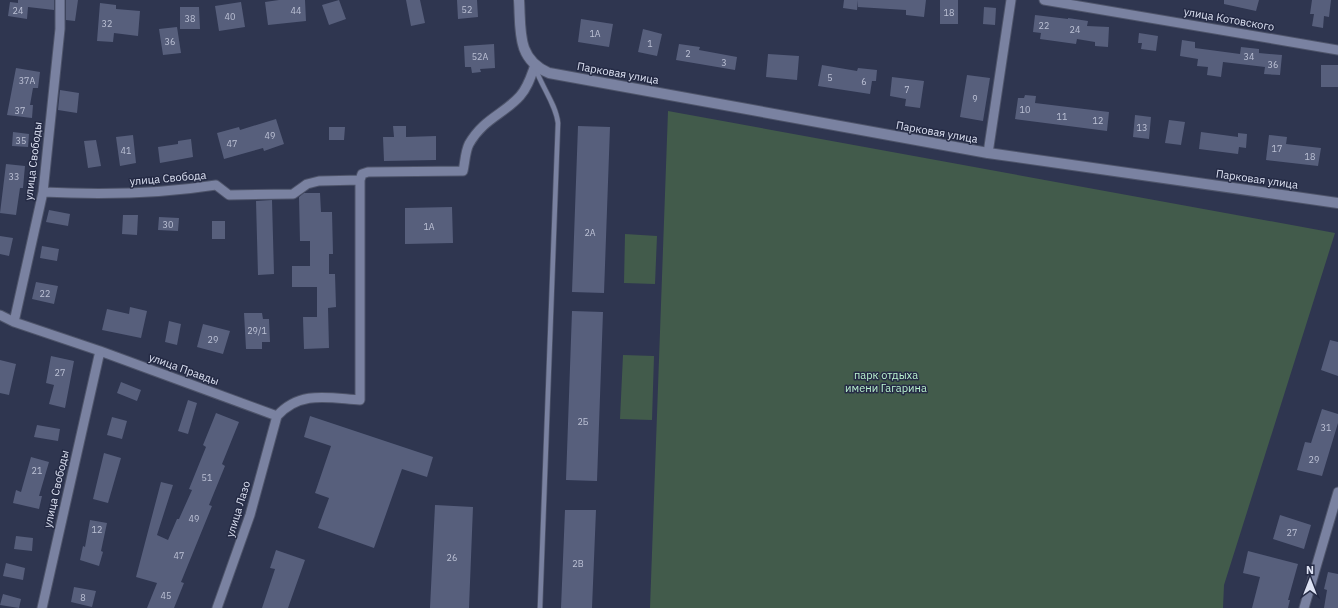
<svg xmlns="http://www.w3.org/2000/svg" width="1338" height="608" viewBox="0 0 1338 608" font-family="'IBM Plex Sans',sans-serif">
  <rect width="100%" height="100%" fill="#2f3650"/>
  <path fill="#425b4b" d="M668,111L1335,233L1224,585L1223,608H650Z
    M625,234L657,236L655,284L624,283Z
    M623,355L654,356L652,420L620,419Z"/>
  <path fill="#575f7c" d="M18,0H54V10L28,7L27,19L8,16L10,2L18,3Z
    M66,0H78L75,21L66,20Z
    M279,0H305L306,21L268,25L265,2Z
    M339,0L346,19L329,25L322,5Z
    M406,0H420L425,23L411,26Z
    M457,0H477L478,17L458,19Z
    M844,0H858L857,10L843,8Z
    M858,0H926L924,17L906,15V10L858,7Z
    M940,0H958V24H940Z
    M1224,0H1259L1256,11L1224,4Z
    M1312,0H1331L1329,17L1324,16L1323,28L1312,26L1314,14H1310Z
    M241,2L245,27L219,31L215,6Z
    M100,3L116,5V9L140,11L138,36L114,33L113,42L97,41Z
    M180,7H199L200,29H180Z
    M984,7L996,8L995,25L983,24Z
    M1035,15L1068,19V18L1088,21L1087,26L1109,27L1108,47L1095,46V42L1077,39L1076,44L1040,39L1041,33L1033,32Z
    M581,19L613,24L609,47L578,42Z
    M177,27L181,53L163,55L159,29Z
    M643,29L662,34L657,56L638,52Z
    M1139,33L1158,36L1156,51L1141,49L1142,43H1138Z
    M1182,40L1195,42V48L1240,54L1241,47L1259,49V53L1282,55L1280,75L1264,74L1265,67L1223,62L1221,77L1207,75L1208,67L1197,66L1198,59L1180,56Z
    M494,44L495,68L480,69L481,72L472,73L471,67H465L464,46Z
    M679,44L700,47L699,50L737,57L735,70L676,60Z
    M768,54L799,56L797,80L766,77Z
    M822,65L857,71L858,68L877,70L876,81H872L870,94L818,86Z
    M1321,65H1338V87H1321Z
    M16,68L40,72L38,88H33L30,105H33L32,118L7,115Z
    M967,75L990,78L983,121L960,117Z
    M892,77L924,81L920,108L905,106L906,99L890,96Z
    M60,90L79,93L77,113L58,110Z
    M1025,95L1036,96L1035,103L1109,112L1107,131L1015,119L1018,98H1024Z
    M1135,115L1151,117L1149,139L1133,137Z
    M276,119L284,144L264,151L263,148L224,159L217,133L239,127L240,130Z
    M1169,120L1185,122L1181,145L1165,143Z
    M393,126H406V137L436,136V160L384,161L383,137H394Z
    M578,126L610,127L604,293L572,292Z
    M329,127H345L344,140H329Z
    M13,132L29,134L28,147L12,146Z
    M1201,132L1238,137V133L1247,134L1246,148L1239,147L1238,154L1199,149Z
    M133,135L136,163L120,166L116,137Z
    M1269,135L1287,137L1286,144L1321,148L1318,166L1266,160Z
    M191,139L193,157L160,163L158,147L178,144V141Z
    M96,140L101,166L88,168L84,141Z
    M6,164L25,166L23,188H20L16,215L0,213Z
    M304,193H320L321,212H332L333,254H329V274H335L336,307L328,308L329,348L304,349L303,317H317V287H292V266H310V241H300L299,197Z
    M272,200L274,274L258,275L256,201Z
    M452,207L453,243L405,244V208Z
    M49,210L70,214L68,226L46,222Z
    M123,215H138L137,235L122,234Z
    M159,217L179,218L178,231L158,230Z
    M212,221H225V239H212Z
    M0,236L13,238L9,256L0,254Z
    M42,246L59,249L57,261L40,258Z
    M36,282L58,286L54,304L32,299Z
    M130,307L147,311L141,338L102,330L107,309L129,314Z
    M572,311L603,312L597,481L566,480Z
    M244,313H262L263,319H269L270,342H262V349H246Z
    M169,321L181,324L177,345L165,342Z
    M203,324L230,331L223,354L197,347Z
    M1330,340L1338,342V376L1321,370Z
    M51,356L74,361L65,408L49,404L54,385L46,383Z
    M0,360L16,364L9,395L0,393Z
    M121,382L141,390L137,401L117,393Z
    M188,400L197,403L188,434L178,431Z
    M1322,409L1338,414V423L1322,476L1297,470L1305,442L1311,443Z
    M216,413L239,422L222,464L225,466L209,505L212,506L181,582L184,583L174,608H147L157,583L136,577L161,482L173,485L157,535L168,540L177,519H179L192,490L189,489L206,447L203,445Z
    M310,416L433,457L427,477L402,469L374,548L318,528L329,498L315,493L331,446L304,437Z
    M112,417L127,421L122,439L107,435Z
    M37,425L60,429L58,441L34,437Z
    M104,453L121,458L108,503L93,499Z
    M31,457L49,462L39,496H42L39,509L13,503L16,490L21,492Z
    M435,505L473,507L469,608H430Z
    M565,510H596L592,608H561Z
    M1280,515L1311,525L1304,549L1273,539Z
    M90,520L107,523L101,551L103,552L99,566L80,560L83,546L85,547Z
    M16,536L33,538L32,551L14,549Z
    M276,550L305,560L288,608H262L275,569L270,568Z
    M1248,551L1298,564L1288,600H1290L1288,608H1252L1260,577L1243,573Z
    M6,563L25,568L23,580L3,576Z
    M1328,572L1338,574V608H1324L1327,590L1324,589Z
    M74,587L96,591L92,607L71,602Z
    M3,594L21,599L19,608L0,605Z"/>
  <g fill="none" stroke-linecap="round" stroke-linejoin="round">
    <defs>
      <path id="lane" d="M535,67C541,86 556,104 558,123L540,608"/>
      <path id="street" d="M1044,0L1338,50
        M988,153L1011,0
        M43,192C101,195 159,194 216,185L229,195L293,194L307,184L319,181L360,180
        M0,315L14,322L100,351L277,416C300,390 329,398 360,400V180L362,174L368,172L463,171C465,163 465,152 469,144C483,119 504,114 520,96C528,87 531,76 535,65
        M14,322L43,192L60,29V0
        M42,608L100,351
        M217,608L250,515L277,416
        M1304,608L1338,492"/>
      <path id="secondary" d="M519,0C521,30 516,59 549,73L988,153L1338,203"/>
    </defs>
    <use href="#lane" stroke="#4e546a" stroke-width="6"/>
    <use href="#street" stroke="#4e546a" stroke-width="11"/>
    <use href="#secondary" stroke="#4e546a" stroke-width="12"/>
    <use href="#lane" stroke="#7a82a1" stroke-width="4.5"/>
    <use href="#street" stroke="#7a82a1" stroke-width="9"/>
    <use href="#secondary" stroke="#7a82a1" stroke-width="10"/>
  </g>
  <g text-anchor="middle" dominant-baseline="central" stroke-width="3" stroke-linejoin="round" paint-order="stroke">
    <g font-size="9" fill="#bcc1d5">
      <text x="467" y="9">52</text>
      <text x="18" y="10">24</text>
      <text x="296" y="10">44</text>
      <text x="949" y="12">18</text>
      <text x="230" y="16">40</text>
      <text x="190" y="18">38</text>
      <text x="107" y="23">32</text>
      <text x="1044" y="25">22</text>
      <text x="1075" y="29">24</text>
      <text x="595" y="33">1А</text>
      <text x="170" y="41">36</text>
      <text x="650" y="43">1</text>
      <text x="688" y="53">2</text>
      <text x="480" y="56">52А</text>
      <text x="1249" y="56">34</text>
      <text x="724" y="62">3</text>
      <text x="1273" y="64">36</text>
      <text x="830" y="77">5</text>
      <text x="27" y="80">37А</text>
      <text x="864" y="81">6</text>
      <text x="907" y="89">7</text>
      <text x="975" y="98">9</text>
      <text x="1025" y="109">10</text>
      <text x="20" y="110">37</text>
      <text x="1062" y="116">11</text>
      <text x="1098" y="120">12</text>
      <text x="1142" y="127">13</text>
      <text x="270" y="135">49</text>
      <text x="21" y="140">35</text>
      <text x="232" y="143">47</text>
      <text x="1277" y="148">17</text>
      <text x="126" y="150">41</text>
      <text x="1310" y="156">18</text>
      <text x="14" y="176">33</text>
      <text x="168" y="224">30</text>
      <text x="429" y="226">1А</text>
      <text x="590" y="232">2А</text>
      <text x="45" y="293">22</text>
      <text x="257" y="330">29/1</text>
      <text x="213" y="339">29</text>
      <text x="60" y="372">27</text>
      <text x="583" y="421">2Б</text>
      <text x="1326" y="427">31</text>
      <text x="1314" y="459">29</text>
      <text x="37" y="470">21</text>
      <text x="207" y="477">51</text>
      <text x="194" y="518">49</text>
      <text x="97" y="529">12</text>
      <text x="1292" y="532">27</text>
      <text x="179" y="555">47</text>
      <text x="452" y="557">26</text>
      <text x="578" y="563">2В</text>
      <text x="166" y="595">45</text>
      <text x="83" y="597">8</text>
    </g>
    <g font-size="11" fill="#dde2f3" stroke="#252b45">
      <text transform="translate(1229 19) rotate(10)">улица Котовского</text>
      <text transform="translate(618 73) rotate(10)">Парковая улица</text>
      <text transform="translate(937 132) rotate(10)">Парковая улица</text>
      <text transform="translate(33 161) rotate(-83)">улица Свободы</text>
      <text transform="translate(168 178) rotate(-5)">улица Свобода</text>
      <text transform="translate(1257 179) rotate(8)">Парковая улица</text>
      <text transform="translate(184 369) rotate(20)">улица Правды</text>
      <text transform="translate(56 489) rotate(-77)">улица Свободы</text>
      <text transform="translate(238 509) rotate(-73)">улица Лазо</text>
    </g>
    <g font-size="11" fill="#bbf3d0" stroke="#252b45">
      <text x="886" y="375">парк отдыха<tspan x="886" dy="13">имени Гагарина</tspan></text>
    </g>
  </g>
  <g transform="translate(1310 580)" stroke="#252b45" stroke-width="3" paint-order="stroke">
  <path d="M0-3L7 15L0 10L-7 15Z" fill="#dde2f3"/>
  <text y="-6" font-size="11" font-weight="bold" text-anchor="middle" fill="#dde2f3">N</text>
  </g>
</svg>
